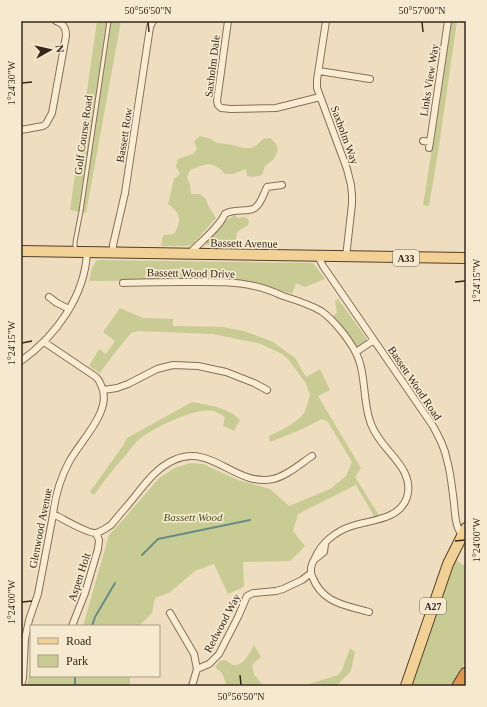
<svg xmlns="http://www.w3.org/2000/svg" width="487" height="707" viewBox="0 0 487 707" font-family="Georgia,serif">
  <rect width="100%" height="100%" fill="#eedebf"/>
  <path fill="#c8cc94" d="M97,21H121L86,213L70,210Z
    M452,21H457L438,153L429,206L423,205L432,148L439,100Z
    M200,136L211,139L217,143L233,145L244,148H251L257,145L263,139L270,138L276,144L278,150L274,159L265,166L262,175L254,177L247,176L246,169L233,174H225C213,160 205,164 190,170L187,177L190,185L191,194H200L206,199L209,207L216,218L193,244L189,246H161L163,235L174,234C182,221 181,213 168,204L174,179L180,174L176,166L178,159L193,154L197,149L194,141Z
    M235,215L238,218L244,217L248,219L249,222L248,225L237,232L235,246L206,245L207,240L227,220Z
    M99,260L313,263L325,279L305,287L296,283L292,294L262,284L258,285L222,280L89,281L92,268L96,261Z
    M338,299L367,339V341L358,347H355L332,317L337,312L335,301Z
    M120,308L143,318L173,319V326L222,327L244,331L273,342L295,358L306,377L320,369L330,390L318,396L361,468L355,477L379,515L375,518L356,485L298,514L293,531L305,546L290,561L243,562L244,587L228,594L214,564L195,571L169,593L155,598L152,613L139,626H83L109,535L122,521L159,478L175,468L190,463L203,464L238,480L270,489L289,506L330,489L346,476L352,462L328,422L322,419L300,430L270,442L269,436C280,431 297,423 304,413C307,408 308,401 310,395L305,382L288,359L282,354L261,344L213,334L138,331L131,333L113,355L100,373L89,366L99,349L106,354L115,341L103,332Z
    M192,402C208,405 228,407 240,420L234,431L223,426L225,417C221,415 217,412 214,411C195,407 151,429 137,441C133,446 129,451 125,456C114,468 104,481 94,495L90,492L124,444L127,438Z
    M455,559L466,567V661L451,686H412L442,593Z
    M254,645L261,657L252,665L254,674L263,686H227L222,673L215,667L220,661L226,660C228,662 231,665 234,665C244,666 250,652 254,645Z
    M350,648L355,652L351,671L338,684V686L334,685L333,686H303L338,675L342,670Z
    M30,669H31V676H130V686H27Z"/>
  <g fill="none" stroke-linecap="round" stroke-linejoin="round">
    <path stroke="#6a8d83" stroke-width="2" d="M142,555L158,539L250,520
      M92,626L95,617L115,583
      M75,676V686"/>
    <defs>
      <path id="lane" d="M75,251V242L81,211L109,21"/>
      <path id="street" d="M228,21L217,101L218,105L221,108L231,109L276,108L320,97
        M326,21L317,80V88L347,169L351,185L352,195V204L346,257
        M319,71L370,79
        M21,130L43,126L46,124L52,113L66,36C66,28 64,24 56,21
        M423,141L430,142L429,148
        M430,142L448,21
        M225,214C233,208 250,213 256,207C261,203 264,193 267,187L282,185
        M113,253V245L125,193L150,27L153,21
        M189,254C200,242 218,229 225,214
        M318,256L323,266L433,426C439,437 445,448 447,460C451,474 452,488 454,503C455,513 455,526 462,535
        M123,283C144,282 164,282 185,282C208,282 231,281 254,286C264,288 274,292 283,296C296,300 309,304 321,311C333,319 348,338 355,351C367,373 362,402 371,424C375,434 381,442 388,450C399,463 413,478 407,497C400,520 370,520 352,526C336,531 321,543 315,558C312,563 309,569 312,576C322,603 344,605 369,612
        M49,297L57,303L69,309
        M356,352L374,340
        M21,361C56,336 85,296 87,252
        M103,390L117,388L128,384L157,369L173,365L198,366L226,372L254,383L267,390
        M53,515L57,516C65,520 88,534 96,533C101,532 106,528 111,525C119,515 128,505 136,495C147,481 158,467 174,460C212,443 235,487 273,479C287,476 300,464 312,456
        M314,560L324,552L325,544
        M170,613L194,654L197,669L192,686
        M72,626L85,593L98,549L99,540L96,533
        M197,669L209,664L219,654L238,617L247,596L253,593L276,591L283,589L302,580L311,573
        M21,686L23,678L25,639L29,620L38,594L53,515C55,496 60,479 69,462C80,441 114,410 101,385C100,382 98,379 96,377L44,342"/>
      <path id="primary" d="M21,251L466,258
        M406,686L448,564L466,528"/>
      <path id="highway" d="M458,686L466,673"/>
    </defs>
    <use href="#lane" stroke="#876f58" stroke-width="5"/>
    <use href="#street" stroke="#876f58" stroke-width="8"/>
    <use href="#primary" stroke="#543d2c" stroke-width="12"/>
    <use href="#highway" stroke="#543d2c" stroke-width="13"/>
    <use href="#lane" stroke="#f9ecd3" stroke-width="3"/>
    <use href="#street" stroke="#f9ecd3" stroke-width="6"/>
    <use href="#primary" stroke="#f2d196" stroke-width="10"/>
    <use href="#highway" stroke="#df994f" stroke-width="11"/>
  </g>
  <path fill="none" stroke="#36281c" stroke-width="1.5" d="M148,22L149,32M422,22L423,32M22,83L32,82M455,282L465,281M22,343L32,341M455,541L465,540M22,602L32,601M240,675L241,685"/>
  <g text-anchor="middle" dominant-baseline="central" stroke-width="3.5" stroke-linejoin="round" paint-order="stroke">
    <g fill="#f5e9cf" stroke="#6f6252" stroke-width="1">
      <rect x="393" y="250" width="26" height="16" rx="3"/>
      <rect x="420" y="598" width="26" height="16" rx="3"/>
    </g>
    <g font-size="10" font-weight="bold" fill="#36281c">
      <text x="406" y="258">A33</text>
      <text x="433" y="606">A27</text>
    </g>
    <g font-size="11" fill="#36281c" stroke="#f5e9cf">
      <text transform="translate(212 66) rotate(-83)">Saxholm Dale</text>
      <text transform="translate(429 80) rotate(-81)">Links View Way</text>
      <text transform="translate(83 135) rotate(-82)">Golf Course Road</text>
      <text transform="translate(124 135) rotate(-81)">Bassett Row</text>
      <text transform="translate(345 135) rotate(70)">Saxholm Way</text>
      <text transform="translate(244 243) rotate(1)">Bassett Avenue</text>
      <text transform="translate(191 273) rotate(1)">Bassett Wood Drive</text>
      <text transform="translate(415 383) rotate(56)">Bassett Wood Road</text>
      <text transform="translate(40 528) rotate(-79)">Glenwood Avenue</text>
      <text transform="translate(79 577) rotate(-72)">Aspen Holt</text>
      <text transform="translate(222 623) rotate(-62)">Redwood Way</text>
    </g>
    <g font-size="11" font-style="italic" fill="#495323" stroke="#f5e9cf">
      <text x="193" y="517">Bassett Wood</text>
    </g>
  </g>
  <rect width="487" height="707" fill="none" stroke="#f5e9cf" stroke-width="44"/>
  <rect x="30" y="625" width="130" height="52" fill="#f5e9cf" stroke="#a99c87"/>
  <rect x="38" y="638" width="20" height="6" fill="#f2d196" stroke="#a99c87"/>
  <text x="66" y="645" font-size="12" fill="#36281c">Road</text>
  <rect x="38" y="655" width="20" height="12" fill="#c8cc94" stroke="#a99c87"/>
  <text x="66" y="665" font-size="12" fill="#36281c">Park</text>
  <g transform="translate(50 50) rotate(82)" stroke="#f5e9cf" stroke-width="3" paint-order="stroke">
  <path d="M0-3L7 15L0 10L-7 15Z" fill="#36281c"/>
  <text y="-6" font-size="11" font-weight="bold" text-anchor="middle" fill="#36281c">N</text>
  </g>
  <rect x="22" y="22" width="443" height="663" fill="none" stroke="#36281c" stroke-width="1.5"/>
  <g font-size="10" text-anchor="middle" fill="#36281c">
    <text x="148" y="14">50°56'50"N</text>
    <text x="422" y="14">50°57'00"N</text>
    <text transform="translate(11 83) rotate(-90)" y="4">1°24'30"W</text>
    <text transform="translate(476 281) rotate(-90)" y="4">1°24'15"W</text>
    <text transform="translate(11 343) rotate(-90)" y="4">1°24'15"W</text>
    <text transform="translate(476 540) rotate(-90)" y="4">1°24'00"W</text>
    <text transform="translate(11 602) rotate(-90)" y="4">1°24'00"W</text>
    <text x="241" y="700">50°56'50"N</text>
  </g>
</svg>
